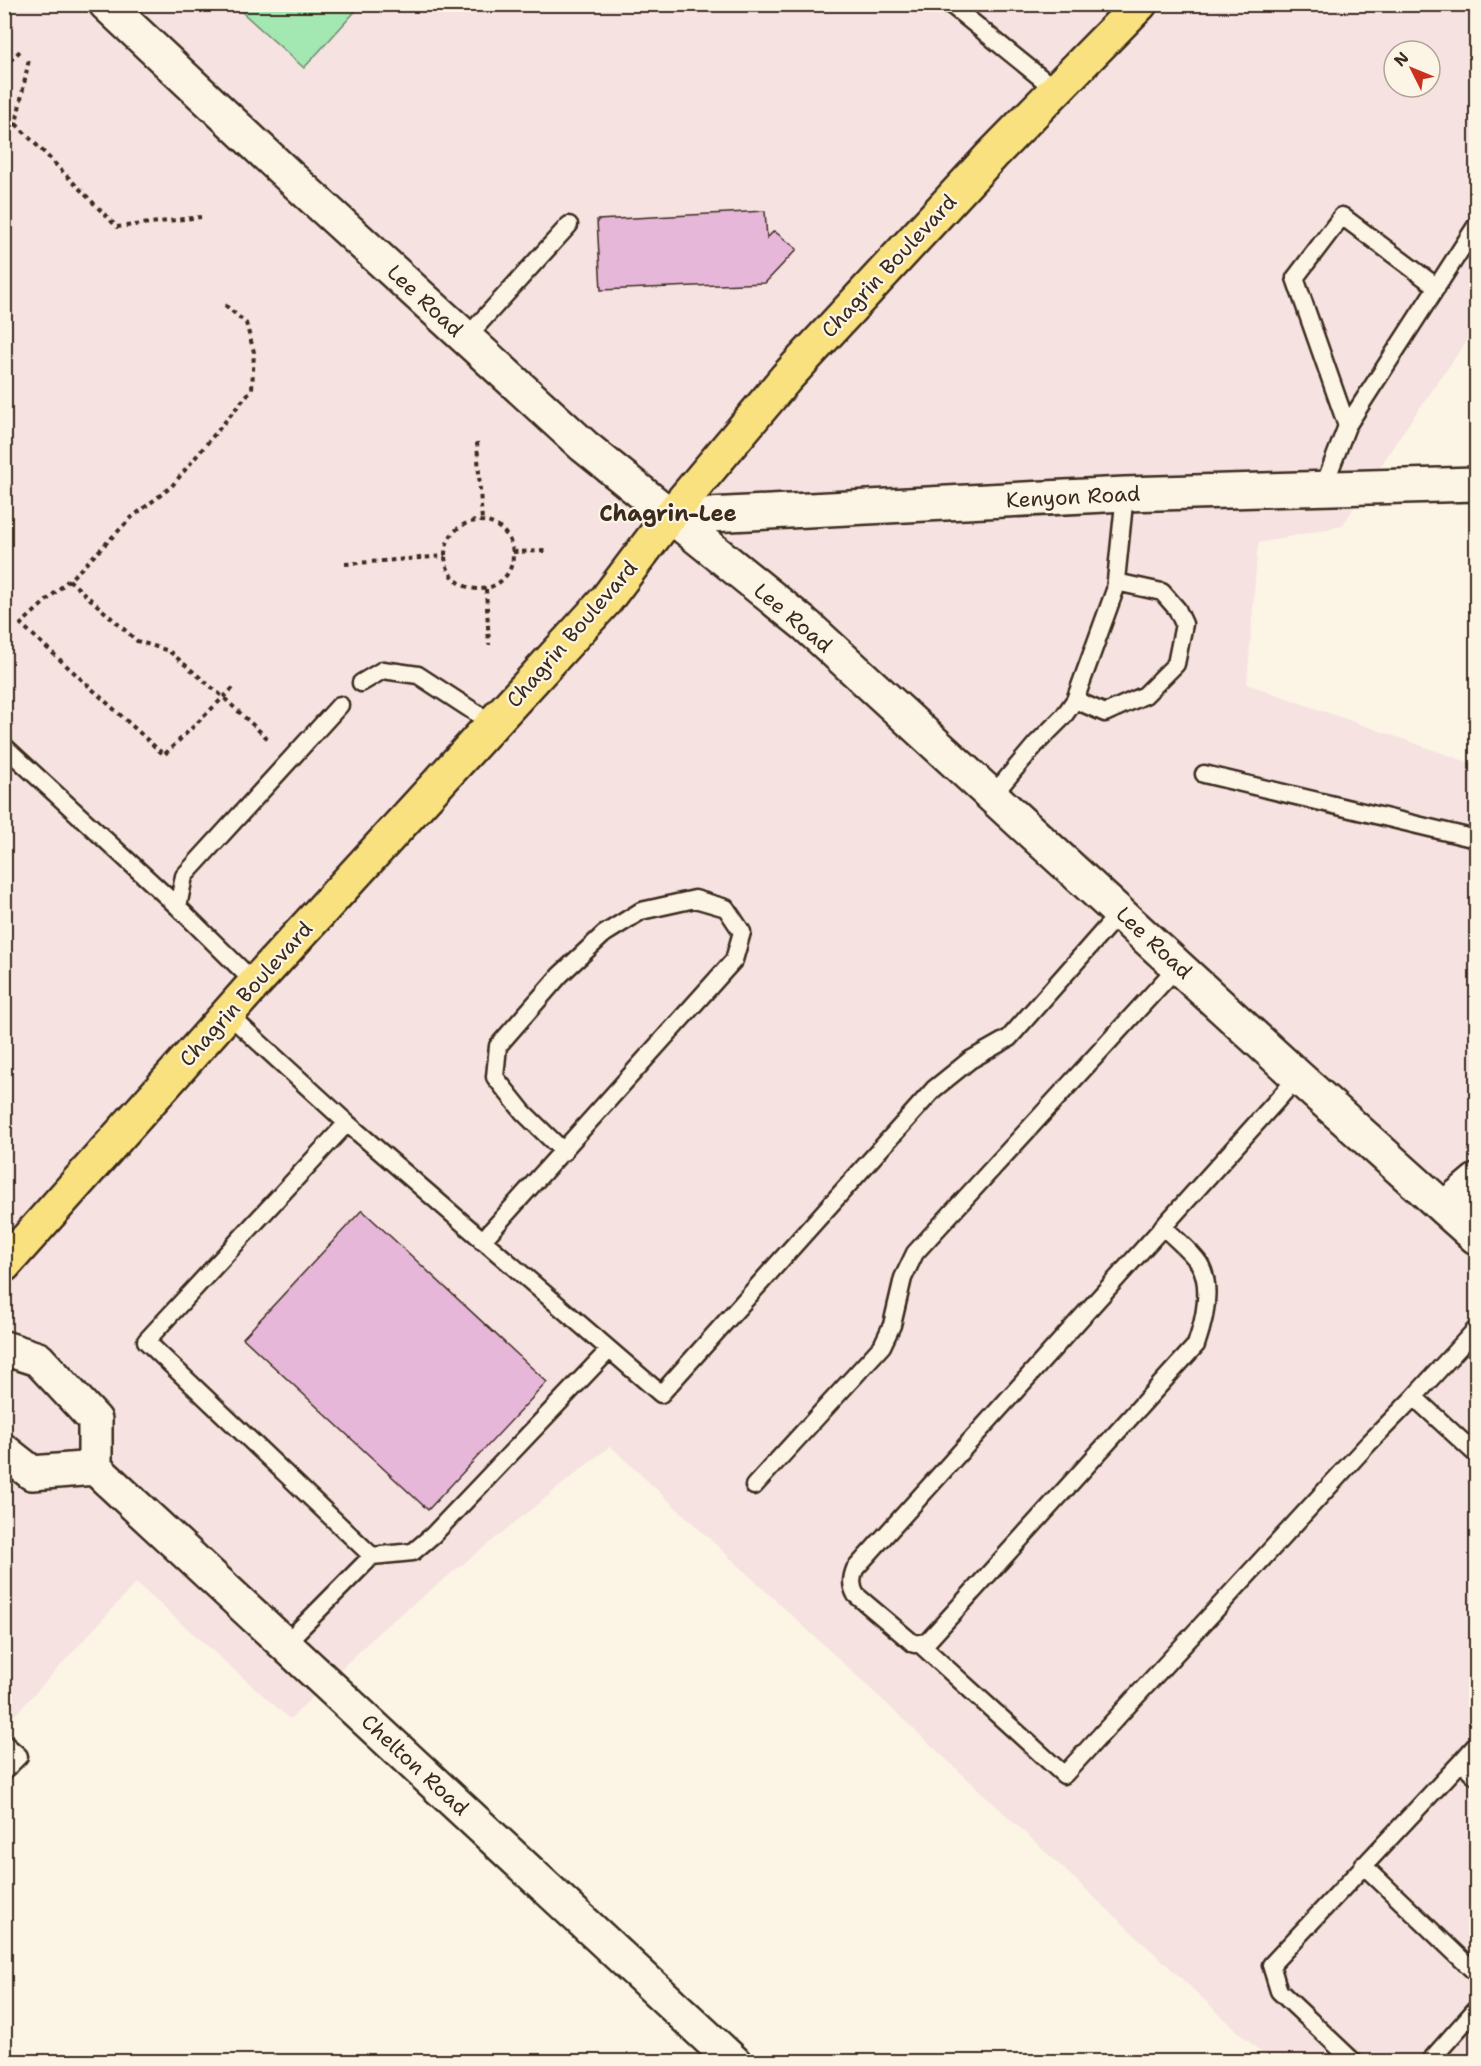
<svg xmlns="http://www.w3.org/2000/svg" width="1481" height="2066" viewBox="0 0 1481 2066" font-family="'Shantell Sans',sans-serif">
  <rect width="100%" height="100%" fill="#fcf5e5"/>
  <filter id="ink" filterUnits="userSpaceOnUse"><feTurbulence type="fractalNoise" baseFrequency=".0167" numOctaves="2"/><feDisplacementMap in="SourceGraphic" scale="12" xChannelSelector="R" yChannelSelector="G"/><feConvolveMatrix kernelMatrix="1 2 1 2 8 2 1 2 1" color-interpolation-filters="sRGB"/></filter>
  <g filter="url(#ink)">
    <path fill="#f5e2e1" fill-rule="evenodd" d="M5,5H1476V328L1400,436L1342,526L1258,543L1247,684L1476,765V2061H1270L610,1446L381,1630L290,1719L136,1583L5,1726ZM1394,51H1430V87H1394Z"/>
    <path fill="#a3e7b2" stroke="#6f8868" stroke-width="1.5" d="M234,5H361L304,68Z"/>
    <path fill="#e6b7d9" stroke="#3b2a1e" stroke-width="1.5" d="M765,211L767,238L774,231L797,249L765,283L601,290L597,220Z
      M362,1210L547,1382L428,1510L243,1338Z"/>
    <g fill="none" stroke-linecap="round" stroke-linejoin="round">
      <defs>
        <path id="lane" d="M950,4L1056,90
          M465,339L569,225
          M1347,426L1295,278L1342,216L1437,287
          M1323,488L1347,426L1476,226
          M361,683L383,670L418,675L493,724
          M1075,700L1105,713L1145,695L1176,664L1184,624L1177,609L1162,592L1116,582
          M4,746L178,907L255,983
          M1204,774L1476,839
          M992,796L1036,744L1063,717L1075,700L1115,590L1125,494
          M178,907L184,876L340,705
          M228,1014L347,1123L661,1394L934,1089L970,1060L1009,1038L1120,912
          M347,1123L146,1341L372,1556
          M1163,1226C1174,1238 1190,1250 1199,1263C1213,1285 1204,1322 1196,1345L927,1642L914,1644L856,1595C851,1586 851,1579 855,1569L1298,1077
          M482,1241L734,960L742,932L726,908L695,899L641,911L604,934L560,975L498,1046L495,1077L523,1112L564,1152
          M1476,1329L1414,1397L1476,1454
          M754,1486L882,1346L892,1325L903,1278L915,1253L1178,966
          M285,1644L372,1556L413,1552L433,1535L609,1350
          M920,1644L1064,1775L1368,1444L1414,1397
          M4,1743L19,1756L4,1771
          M1476,1745L1461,1762L1476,1776
          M1363,1865L1476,1973
          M1354,2062L1279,1991L1271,1965L1461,1762
          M1429,2062L1476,2009"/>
        <path id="street" d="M669,517L1125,494L1476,484
          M1444,1208L1476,1181
          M4,1348L38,1359L95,1420V1468L734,2062
          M4,1451L32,1473L95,1468"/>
        <path id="secondary" d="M106,4L289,176L584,446L807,626L1298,1077L1476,1237"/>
        <path id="primary" d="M4,1265L255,983L606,600L669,517L786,378L992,155L1140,4"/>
      </defs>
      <use href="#lane" stroke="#3b2a1e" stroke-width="21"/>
      <use href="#street" stroke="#3b2a1e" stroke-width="38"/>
      <use href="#secondary" stroke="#3b2a1e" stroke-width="38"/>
      <use href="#primary" stroke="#3b2a1e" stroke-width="38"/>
      <path stroke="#3b2a1e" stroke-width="4" stroke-dasharray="4.5 4.5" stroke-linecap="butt" d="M4,36H5
        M4,67L20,51
        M16,124L117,227L201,217
        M4,126L16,124L29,59
        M225,305L246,323L254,352L252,389L171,487L131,518L83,567L21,624L164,755L233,688
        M477,442L482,521
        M445 555a34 34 0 1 1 68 0a34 34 0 1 1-68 0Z
        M513,552L548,551
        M345,564L445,556
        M69,580L137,641L169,651L223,697L268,739
        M486,589L489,645"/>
      <use href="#lane" stroke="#fcf5e5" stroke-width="16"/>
      <use href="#street" stroke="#fcf5e5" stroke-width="33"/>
      <use href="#secondary" stroke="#fcf5e5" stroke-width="33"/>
      <use href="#primary" stroke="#fae180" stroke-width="33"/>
    </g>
  </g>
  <g text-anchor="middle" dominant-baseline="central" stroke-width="4.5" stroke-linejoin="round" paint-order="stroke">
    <g font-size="21" fill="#3b2a1e" stroke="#fcf5e5">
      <text transform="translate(889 266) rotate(-47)">Chagrin Boulevard</text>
      <text transform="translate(425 301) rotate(43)">Lee Road</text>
      <text transform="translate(1073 497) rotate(-3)">Kenyon Road</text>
      <text transform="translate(793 618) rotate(40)">Lee Road</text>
      <text transform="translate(572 634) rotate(-49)">Chagrin Boulevard</text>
      <text transform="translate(1154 943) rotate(43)">Lee Road</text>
      <text transform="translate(246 994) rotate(-48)">Chagrin Boulevard</text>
      <text transform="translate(415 1765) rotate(43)">Chelton Road</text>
    </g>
    <g font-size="22" font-weight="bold" fill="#3b2a1e" stroke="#fcf5e5">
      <text x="668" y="513">Chagrin-Lee</text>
    </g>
  </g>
  <rect width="1481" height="2066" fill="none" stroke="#fcf5e5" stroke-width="24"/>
  <rect x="12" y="12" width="1457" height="2042" fill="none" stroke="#3b2a1e" stroke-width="2" filter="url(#ink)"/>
  <g transform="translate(1412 69) rotate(313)"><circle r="28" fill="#fcf5e5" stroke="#afa495" stroke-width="1.5"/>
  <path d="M0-4.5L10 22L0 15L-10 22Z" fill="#c8321e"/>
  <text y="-9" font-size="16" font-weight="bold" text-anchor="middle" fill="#3b2a1e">N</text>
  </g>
</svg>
